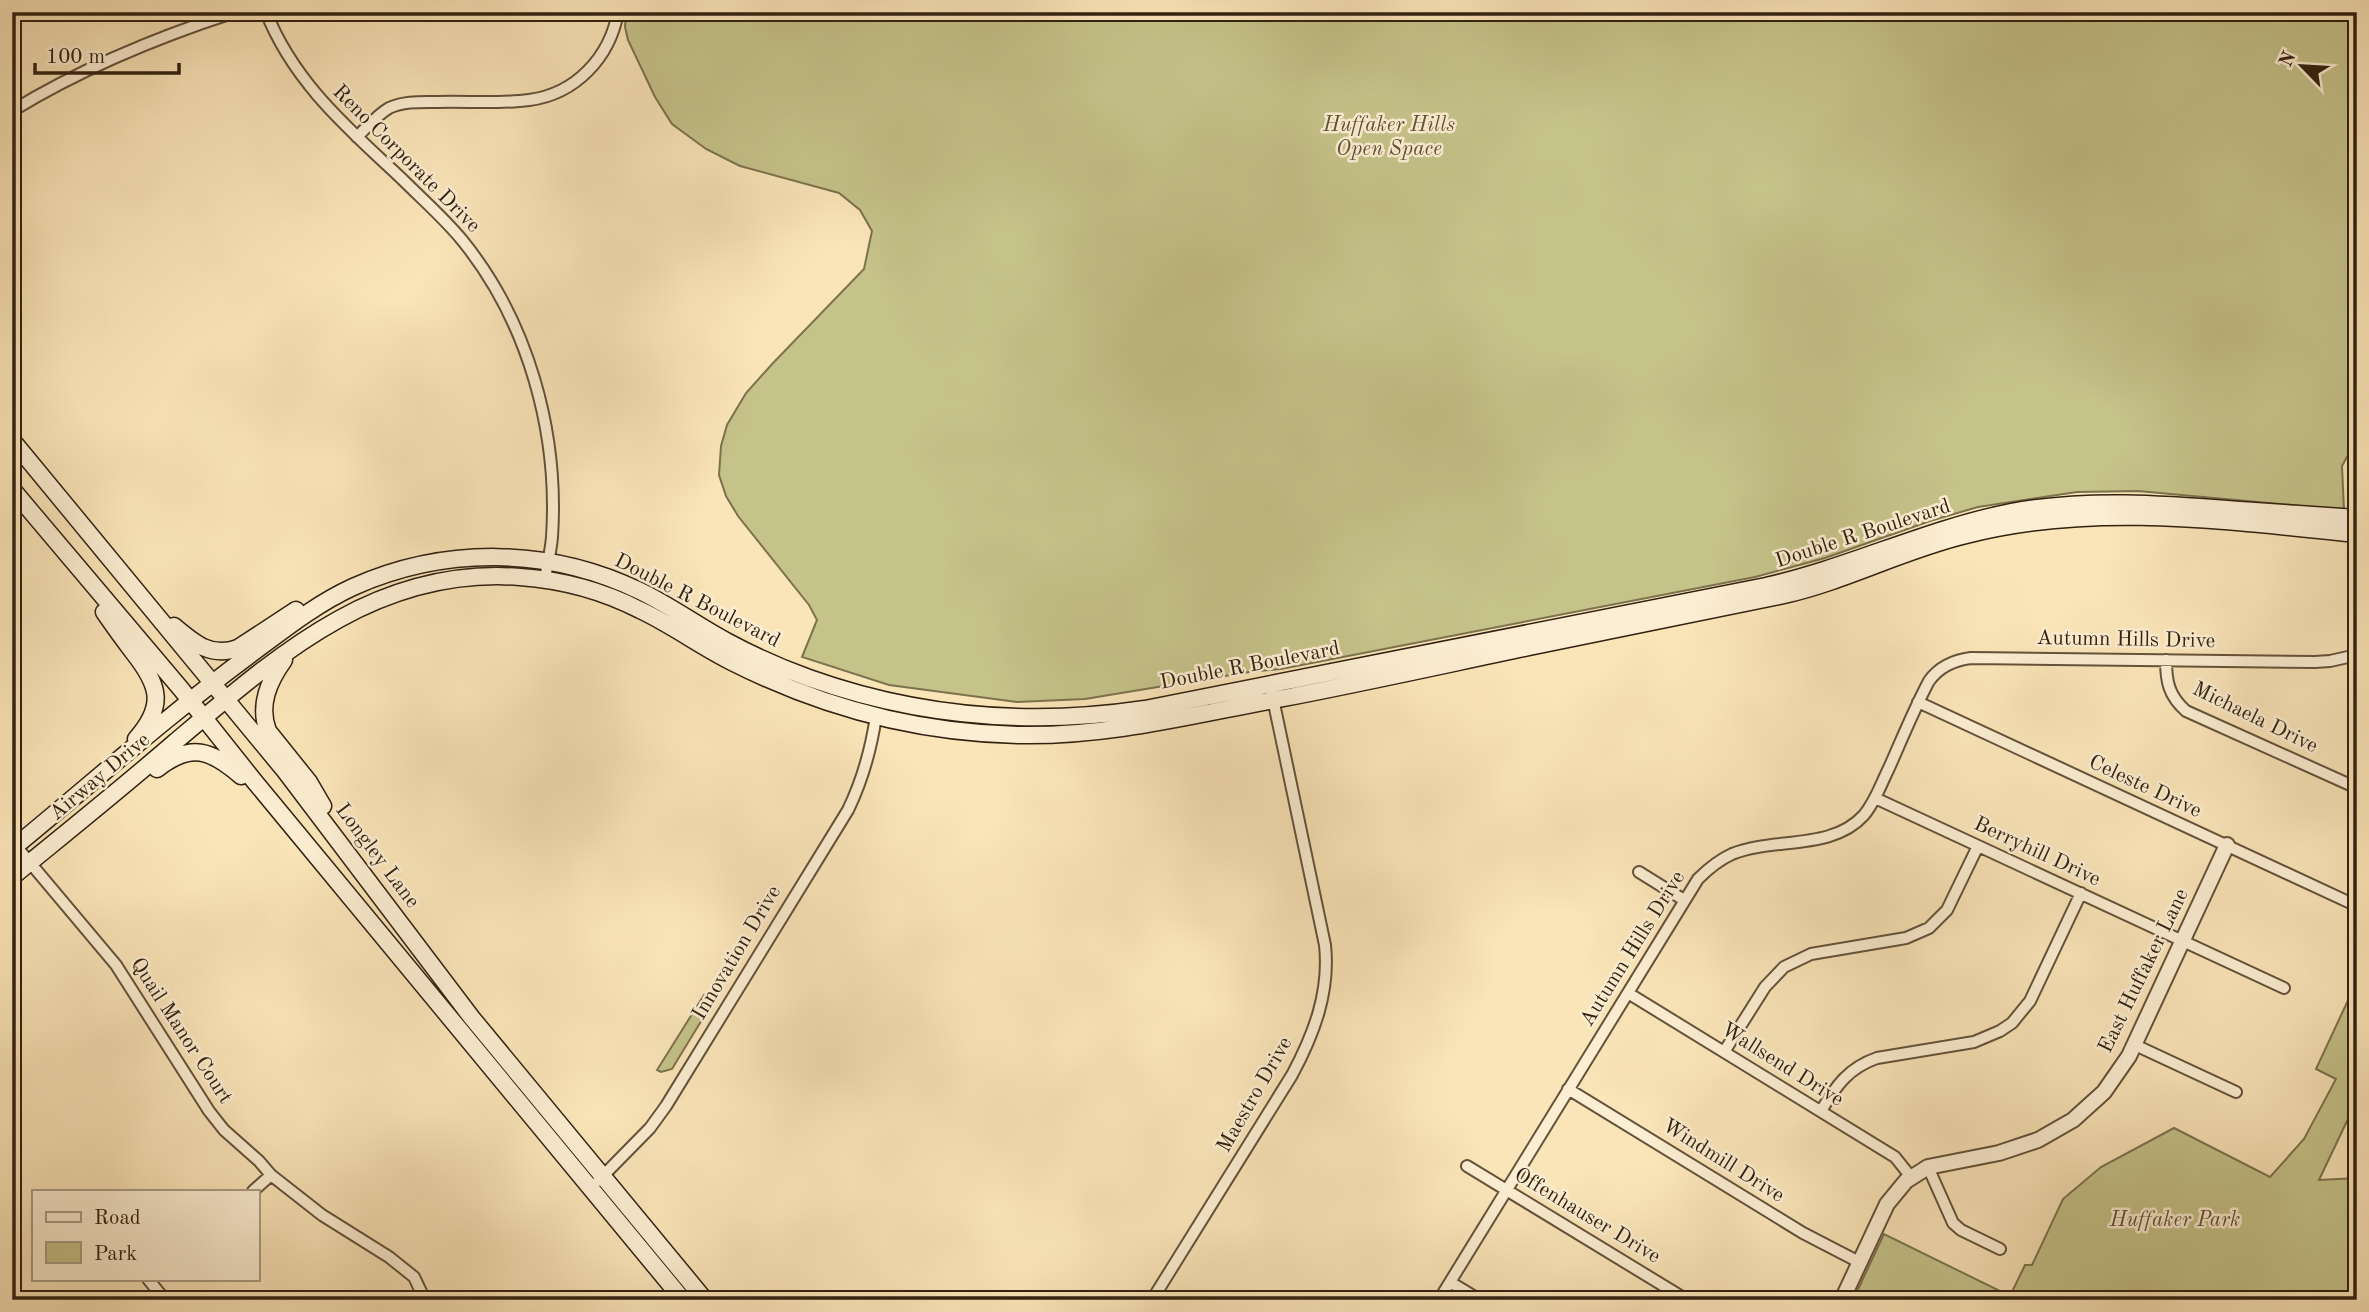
<svg xmlns="http://www.w3.org/2000/svg" width="2369" height="1312" viewBox="0 0 2369 1312" font-family="'Old Standard TT',serif">
  <rect width="100%" height="100%" fill="#fae5b9"/>
  <filter id="stains"><feTurbulence type="fractalNoise" baseFrequency=".00286" numOctaves="4"/><feColorMatrix values="0 0 0 0 .2 0 0 0 0 .09 0 0 0 0 .02 0 0 0 .5 -.17"/></filter>
  <radialGradient id="worn" r=".72"><stop offset=".6" stop-color="#630" stop-opacity="0"/><stop offset="1" stop-color="#630" stop-opacity=".3"/></radialGradient>
  <path fill="#c5c28a" stroke="#7c724d" stroke-width="2" d="M626,12H2357V439L2342,466L2344,510L2138,491L2077,492L1978,507L1930,521L1825,558L1755,577L1281,669L1249,672L1085,699L1017,702L889,685L802,657L817,620L809,605L738,516L726,496L719,475L721,446L727,425L746,393L774,362L864,269L872,231L860,210L839,193L740,166L706,149L672,124L655,97L628,40L625,27Z
    M2357,981V1100L2319,1180L2357,1178V1300H1853L1884,1234L2010,1296L2025,1265H2032L2063,1199L2101,1167L2174,1128L2270,1177L2304,1139L2336,1079L2316,1069Z
    M704,995L714,1000L672,1069L661,1072L657,1070Z"/>
  <g fill="none" stroke-linecap="round" stroke-linejoin="round">
    <defs>
      <path id="minor" d="M266,12C294,83 349,129 402,179C422,199 444,218 462,240C528,321 559,432 552,537C551,551 547,565 545,579
        M12,111C82,68 158,37 235,12
        M357,137C367,127 377,115 389,108C404,101 421,102 437,102C467,101 499,104 529,100C576,94 610,57 618,12
        M2166,660C2166,682 2169,696 2186,711L2357,788
        M1918,702L2357,906
        M1875,798L2284,988
        M16,846L116,965L209,1111L224,1130L259,1161L271,1175L322,1215L389,1257L414,1277L425,1300
        M1639,872L1684,900
        M1628,993L1895,1157L1911,1177
        M2135,1045L2236,1092
        M1724,1052L1765,987L1784,967L1811,954L1906,938L1929,928L1947,910L1978,846
        M1568,1089L1803,1233L1859,1262
        M1821,1111C1836,1086 1848,1068 1877,1058L1974,1042L2000,1031L2012,1023L2030,1001L2081,893
        M1467,1166L1687,1300
        M1928,1167L1953,1223L1961,1230L2000,1249
        M598,1181L650,1128L666,1106L848,810C863,779 871,750 876,716
        M253,1191L271,1175
        M148,1279L165,1300
        M1450,1282L1480,1300
        M1152,1300L1292,1075C1314,1034 1330,992 1325,945L1272,694
        M1439,1300L1698,879C1708,869 1719,860 1732,854C1773,837 1832,851 1864,815C1875,802 1881,784 1889,768C1902,739 1914,709 1929,681C1939,667 1955,660 1971,658L2315,662L2330,661L2357,655"/>
      <path id="tertiary" d="M1842,1300L1887,1204L1906,1181L1928,1167L1999,1153L2038,1140L2073,1120L2104,1092L2129,1056L2227,845"/>
      <path id="secondary" d="M12,440L285,771L472,1018L705,1300
        M12,489L181,689L255,782L683,1300
        M104,612C113,625 123,639 133,652C159,685 166,705 136,739
        M174,626C194,643 211,658 238,648L296,610
        M284,660C269,681 258,705 268,731L309,782L323,806
        M157,769C191,742 211,750 241,776
        M12,849C90,785 166,717 247,657C281,632 314,605 353,587C445,546 549,547 640,591C671,606 698,626 728,642C754,656 781,668 809,678C918,717 1031,726 1145,709L1766,586C1850,567 1926,529 2011,512C2087,498 2163,504 2240,510C2279,513 2318,515 2357,518
        M12,877C67,832 122,788 175,742C278,655 377,566 520,577C562,580 603,591 640,610C672,625 700,646 732,662C821,707 918,733 1018,735C1110,737 1196,714 1284,698C1367,682 1448,664 1529,647C1614,629 1699,613 1784,595C1846,581 1903,550 1966,535C2095,502 2226,521 2357,534"/>
    </defs>
    <use href="#minor" stroke="#64523a" stroke-width="14"/>
    <use href="#tertiary" stroke="#64523a" stroke-width="18"/>
    <use href="#secondary" stroke="#322110" stroke-width="19"/>
    <use href="#minor" stroke="#fceed2" stroke-width="10"/>
    <use href="#tertiary" stroke="#fceed2" stroke-width="14"/>
    <use href="#secondary" stroke="#fceed2" stroke-width="16"/>
  </g>
  <g text-anchor="middle" dominant-baseline="central" stroke-width="5" stroke-linejoin="round" paint-order="stroke">
    <g font-size="21" font-style="italic" fill="#5e5135" stroke="#fceed2">
      <text x="1389" y="125">Huffaker Hills<tspan x="1389" dy="24">Open Space</tspan></text>
      <text x="2175" y="1220">Huffaker Park</text>
    </g>
    <g font-size="21" fill="#322110" stroke="#fceed2">
      <text transform="translate(406 159) rotate(45)">Reno Corporate Drive</text>
      <text transform="translate(1863 534) rotate(-18)">Double R Boulevard</text>
      <text transform="translate(697 601) rotate(27)">Double R Boulevard</text>
      <text transform="translate(2126 640) rotate(1)">Autumn Hills Drive</text>
      <text transform="translate(1250 666) rotate(-11)">Double R Boulevard</text>
      <text transform="translate(2255 718) rotate(26)">Michaela Drive</text>
      <text transform="translate(100 777) rotate(-40)">Airway Drive</text>
      <text transform="translate(2145 787) rotate(25)">Celeste Drive</text>
      <text transform="translate(2037 852) rotate(25)">Berryhill Drive</text>
      <text transform="translate(377 856) rotate(53)">Longley Lane</text>
      <text transform="translate(1633 949) rotate(-58)">Autumn Hills Drive</text>
      <text transform="translate(737 953) rotate(-59)">Innovation Drive</text>
      <text transform="translate(2144 971) rotate(-64)">East Huffaker Lane</text>
      <text transform="translate(181 1031) rotate(57)">Quail Manor Court</text>
      <text transform="translate(1782 1065) rotate(32)">Wallsend Drive</text>
      <text transform="translate(1255 1095) rotate(-60)">Maestro Drive</text>
      <text transform="translate(1723 1161) rotate(32)">Windmill Drive</text>
      <text transform="translate(1587 1216) rotate(31)">Offenhauser Drive</text>
    </g>
  </g>
  <rect width="2369" height="1312" fill="none" stroke="#fae5b9" stroke-width="42"/>
  <rect x="14" y="14" width="2341" height="1284" fill="none" stroke="#322110" stroke-width="3.5"/>
  <rect x="21" y="21" width="2327" height="1270" fill="none" stroke="#322110" stroke-width="2"/>
  <rect x="32" y="1190" width="228" height="91" fill="#fceed2" stroke="#ab9c84" stroke-width="2"/>
  <rect x="46" y="1212" width="35" height="10" fill="#fceed2" stroke="#ab9c84" stroke-width="2"/>
  <text x="94" y="1224" font-size="21" fill="#322110">Road</text>
  <rect x="46" y="1242" width="35" height="21" fill="#c5c28a" stroke="#ab9c84" stroke-width="2"/>
  <text x="94" y="1260" font-size="21" fill="#322110">Park</text>
  <g transform="translate(2302 66) rotate(295)" stroke="#fceed2" stroke-width="5" paint-order="stroke">
  <path d="M0-5L12 26L0 18L-12 26Z" fill="#322110"/>
  <text y="-10" font-size="19" font-weight="bold" text-anchor="middle" fill="#322110">N</text>
  </g>
  <path d="M35 63v10h144v-10" fill="none" stroke="#322110" stroke-width="3.5"/>
  <text x="46" y="63" font-size="21" fill="#322110" stroke="#fceed2" stroke-width="5" paint-order="stroke">100 m</text>
  <rect width="100%" height="100%" filter="url(#stains)"/>
  <rect width="100%" height="100%" fill="url(#worn)"/>
</svg>
